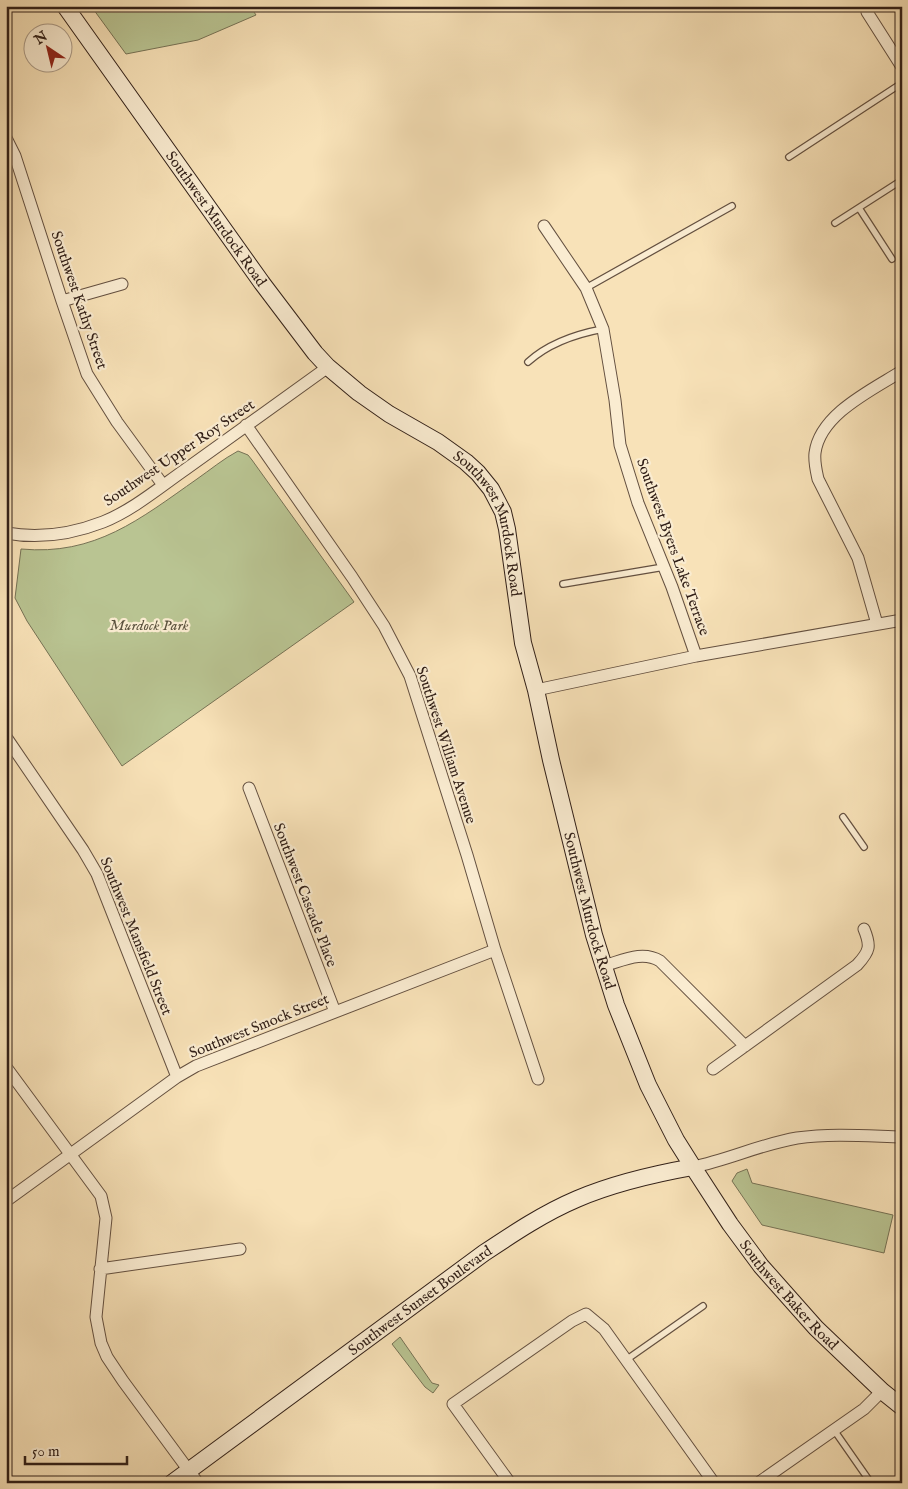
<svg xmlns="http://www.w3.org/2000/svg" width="908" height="1489" viewBox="0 0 908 1489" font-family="'IM FELL English',serif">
  <rect width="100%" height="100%" fill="#f8e2b8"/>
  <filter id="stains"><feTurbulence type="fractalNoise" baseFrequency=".004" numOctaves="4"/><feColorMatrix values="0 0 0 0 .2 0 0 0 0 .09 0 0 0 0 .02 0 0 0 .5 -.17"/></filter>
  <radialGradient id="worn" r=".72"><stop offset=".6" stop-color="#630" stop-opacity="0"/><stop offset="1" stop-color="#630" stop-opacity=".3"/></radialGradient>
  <path fill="#b9c492" stroke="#767255" d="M91,6H250L256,15L198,40L126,54Z
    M238,451L248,455L252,460L354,602L122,766L27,621L15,598L21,549C95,556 140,519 197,479C210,470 223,459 238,451Z
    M747,1169L752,1183L893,1215L884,1253L762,1225L732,1181L737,1173Z
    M400,1337L432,1383L439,1385L433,1393L425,1387L392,1344Z"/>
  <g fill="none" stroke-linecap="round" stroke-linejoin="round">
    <defs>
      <path id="lane" d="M789,157L902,83
        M859,208L892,259
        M835,223L902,180
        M586,288L732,206
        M528,362C549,343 576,334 603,329
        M563,584L664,567
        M843,817L864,847
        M626,1360L703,1306
        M834,1430L871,1483"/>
      <path id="street" d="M867,12L902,67
        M6,138L15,156L62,301L87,374L117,422L163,485
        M544,226L586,288L603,329L615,400L620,445L638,503L672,587L696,656
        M62,301L122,284
        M246,425L352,577L384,626L410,676L467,855L495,950L538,1079
        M6,533C39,539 72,534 103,522C133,510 160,487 186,469C233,435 280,401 328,367
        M877,624L858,558L818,479C816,470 814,462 815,453C820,414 872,390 902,371
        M536,690L696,656L902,620
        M6,737L83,850L97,874L177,1077
        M249,788L335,1012
        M603,966C622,961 642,950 660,961L745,1046
        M6,1067L101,1196L106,1218L96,1317L101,1343L107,1357L123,1381L198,1483
        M713,1069L857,965C870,951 871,946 864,929
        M693,1167C728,1160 761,1144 797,1138C832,1133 867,1136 902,1137
        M6,1201L177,1077L196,1066L495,950
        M100,1269L240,1249
        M510,1483L453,1404L572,1321L586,1314L604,1329L714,1483
        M758,1483L864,1409L882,1391"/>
      <g id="secondary">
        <path id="s1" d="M65,6L262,283L315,353L328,367L359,393L389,414L438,442L466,462L478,473L491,489L503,512L507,529L523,643L536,690L551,760L594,935L616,1005L648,1085L676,1140L693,1167L730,1224L761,1266L816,1328L882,1391L902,1407"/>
        <path id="s2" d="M172,1483L484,1253C514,1233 544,1213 577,1199C614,1183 654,1174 693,1167"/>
      </g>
    </defs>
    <use href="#lane" stroke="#645040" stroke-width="8"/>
    <use href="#street" stroke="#645040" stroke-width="13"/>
    <use href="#secondary" stroke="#322018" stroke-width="18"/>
    <use href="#lane" stroke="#faecd1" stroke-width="5.5"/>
    <use href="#street" stroke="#faecd1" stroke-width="11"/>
    <use href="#secondary" stroke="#faecd1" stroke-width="16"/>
  </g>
  <g text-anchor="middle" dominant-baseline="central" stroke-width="4.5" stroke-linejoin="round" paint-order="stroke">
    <g font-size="15" fill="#322018" stroke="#faecd1">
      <text stroke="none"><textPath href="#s1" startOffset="261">Southwest Murdock Road</textPath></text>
      <text transform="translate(79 300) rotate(71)">Southwest Kathy Street</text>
      <text transform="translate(179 453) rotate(-34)">Southwest Upper Roy Street</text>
      <text stroke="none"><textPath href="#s1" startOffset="682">Southwest Murdock Road</textPath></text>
      <text transform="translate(673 547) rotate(70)">Southwest Byers Lake Terrace</text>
      <text transform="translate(446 745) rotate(72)">Southwest William Avenue</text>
      <text transform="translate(305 895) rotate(69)">Southwest Cascade Place</text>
      <text stroke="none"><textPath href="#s1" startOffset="1086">Southwest Murdock Road</textPath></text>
      <text transform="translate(136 936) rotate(68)">Southwest Mansfield Street</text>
      <text transform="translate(259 1026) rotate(-22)">Southwest Smock Street</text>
      <text stroke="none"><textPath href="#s1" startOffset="1524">Southwest Baker Road</textPath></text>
      <text stroke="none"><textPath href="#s2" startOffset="308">Southwest Sunset Boulevard</textPath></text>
    </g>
    <g font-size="15" font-style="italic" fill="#5a513d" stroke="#faecd1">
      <text x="149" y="625">Murdock Park</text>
    </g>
  </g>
  <rect width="908" height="1489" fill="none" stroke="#f8e2b8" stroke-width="25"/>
  <rect x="8" y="8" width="893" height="1474" fill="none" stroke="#322018" stroke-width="2.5"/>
  <rect x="12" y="12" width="883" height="1464" fill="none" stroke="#322018"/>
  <g transform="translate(48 48) rotate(325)"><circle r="24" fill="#faecd1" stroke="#aa9a87"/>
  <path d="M0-4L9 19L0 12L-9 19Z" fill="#8f2418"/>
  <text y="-8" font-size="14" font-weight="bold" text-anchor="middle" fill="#322018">N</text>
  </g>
  <path d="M25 1456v8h102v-8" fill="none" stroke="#322018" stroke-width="2.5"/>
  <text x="32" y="1456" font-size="15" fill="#322018" stroke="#faecd1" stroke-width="4" paint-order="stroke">50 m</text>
  <rect width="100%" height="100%" filter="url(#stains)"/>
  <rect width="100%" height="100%" fill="url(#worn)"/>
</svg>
